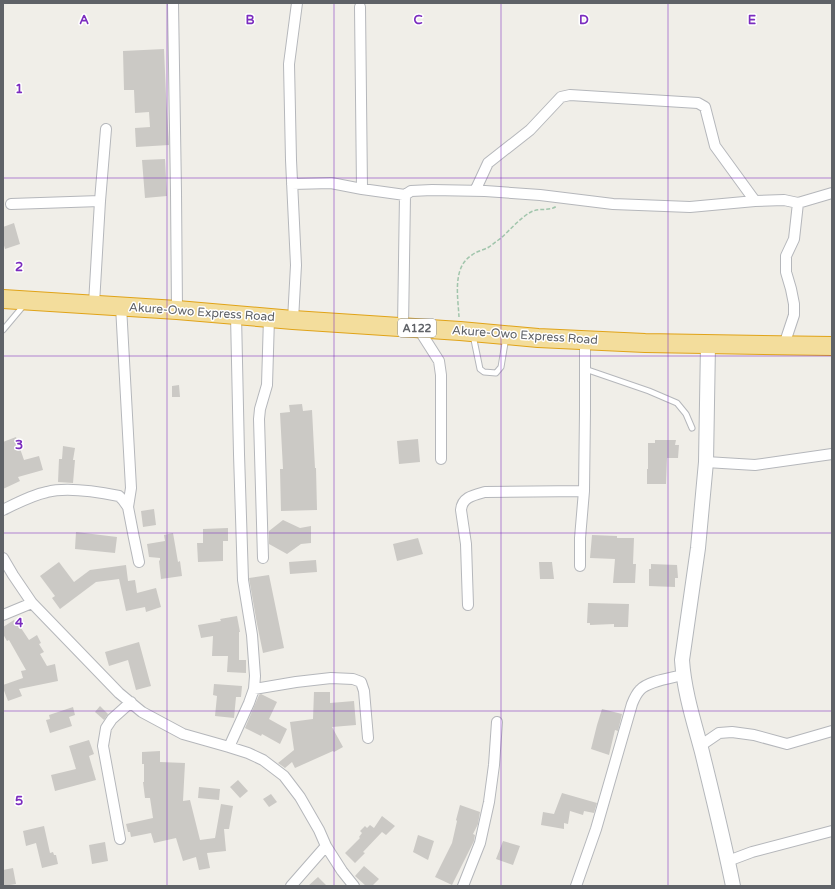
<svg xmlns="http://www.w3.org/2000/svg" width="835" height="889" viewBox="0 0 835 889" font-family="'Varela Round',sans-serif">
  <rect width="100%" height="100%" fill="#f0eee8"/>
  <path fill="#cbc9c5" d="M164,49L166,95L169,145L136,147L135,128L150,127L149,112L135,113L134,90H124L123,51Z
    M165,159L167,196L145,198L142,160Z
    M14,223L20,244L5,249L3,242V227Z
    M179,385L180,397H172V386Z
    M302,404L303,411L312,410L315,468H316L317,510L281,511L280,469H283L280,413L290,412L289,405Z
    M16,437L24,460L39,456L43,470L18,477L20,481L3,489V442Z
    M418,439L420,462L399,464L397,441Z
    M655,440H676L675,445H679L678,458H667L666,484H647V469H648V443H655Z
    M63,446L75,448L73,460H75L73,483L58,482L59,459H62Z
    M154,509L156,525L143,527L141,511Z
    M283,520L300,528L311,526V543L301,544L287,554L269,544V531Z
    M228,528V541H223V561L198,562L197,543H203V529Z
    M76,532L117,537L115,553L75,549Z
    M173,533L178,562L180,561L182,576L161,579L159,561L160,560V558L149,557L147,544L165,541L164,535Z
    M592,535L617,536V538H634L633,564H636L635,583H613L615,559L590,558Z
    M418,538L423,554L397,561L393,544Z
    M316,560L317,572L290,574L289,562Z
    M59,562L74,582L90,570L126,565L128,581L135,580L137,593L156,588L161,607L146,612L145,607L126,611L119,579L96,582L60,609L52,598L55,596L40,576Z
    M539,562H552L554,579H540Z
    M651,564L677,565L678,578H675V587L649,586V569H651Z
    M269,575L284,648L263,653L257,624L249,578Z
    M588,603L629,604L628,627H614V624L590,625V623H587Z
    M237,616L240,632H239V660H246V673L227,672L228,656H212L213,636L201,638L198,625L221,621L220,619Z
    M14,620L18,626L19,625L29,640L37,635L41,643L39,644L44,652L40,654L47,666L55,664L58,681L19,689L22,696L8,701L3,688V685L23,678L21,671L26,670L9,640L7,641L3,634V627Z
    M139,642L151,686L136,690L128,660L109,666L105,652Z
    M214,684L242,686L241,697H236L234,718L215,716L217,696L213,695Z
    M314,692H330V703L354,701L356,725L332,727L343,747L334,752L333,751L295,768L292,762L285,768L278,763L294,750L290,722L313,719Z
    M261,694L277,702L269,719L287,729L280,744L262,734L261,736L245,728L259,695Z
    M100,706L108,714L104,720L95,712Z
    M73,707L75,715L69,717L72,726L50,733L46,720L50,719L49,715Z
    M602,709L622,714L618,731L615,730L609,755L591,749L597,725Z
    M89,740L94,754L89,756L96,780L55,791L51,775L76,769L69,746Z
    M160,751V762L185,763L183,801L190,800L200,840L215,838L221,804L233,806L229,829H224L226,851L207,853L210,868L199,870L196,857L183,861L176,838L154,843L151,833L131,837L130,832H128L126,824L153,818L150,798H145L143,782H144V764H142V752Z
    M238,780L248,791L240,798L230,787Z
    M199,787L220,789L219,800L198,798Z
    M562,793L597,803L594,813L584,811L583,815L570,811L568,824L564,823V829L541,825L543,812L554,814Z
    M271,794L277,802L269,807L263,799Z
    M460,805L480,812L478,824L473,834L475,835L474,841L452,885L435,877L452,843L457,821L456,820Z
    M382,816L395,826L386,835L382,832L363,852L365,853L355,863L345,853L360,838L359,837L362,833L360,831L365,826L367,828L370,825L374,828Z
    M44,826L50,853L53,852L54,855H56L58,864L42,868L36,843L26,846L23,831Z
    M418,835L434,841L428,860L413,852Z
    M503,841L520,846L513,865L496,859Z
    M105,842L108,861L92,864L89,845Z
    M364,866L379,879L372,886H366L355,876Z
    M13,868L16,884L3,886V870Z
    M318,877L327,886H308Z"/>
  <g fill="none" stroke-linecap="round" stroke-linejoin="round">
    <defs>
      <path id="lane" d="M3,330L24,305
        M473,335L480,369L484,372L496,373L501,367L506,337
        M585,369L649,391L677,403L686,414L692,428"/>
      <path id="street" d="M173,3L176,192L177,310
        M360,7L362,189
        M292,184L331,183L362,189L405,195
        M475,191L488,163L530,130L561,97L570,95L698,103L705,107L715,146L755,201
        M100,201L106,129
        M11,204L100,201L94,304
        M121,306L131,488L128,507
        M293,320L296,265L291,160L289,64L297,3
        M403,327L405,195L411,191L432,190L485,191L540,195L613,204L690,207L755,201L784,200L798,203L832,193
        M418,328L439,361L441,375V459
        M784,345L794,315V304L791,289L786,272V256L794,239L798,203
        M706,462L755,465L832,454
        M3,510C17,503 32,495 47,492C66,487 99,492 119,496L123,500L128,507L134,538L139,562
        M3,558L13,575L32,603L119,693L142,712L183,734L229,747L248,753L263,760L284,776L300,797L319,830L326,846L342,871L354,886
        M263,558L259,419L260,409L267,385L269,318
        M580,566V538L584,491L585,411V340
        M468,605L466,544L461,510C462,497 474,495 485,492L584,491
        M3,615L32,603
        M254,689L296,682L331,678L353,679L361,682L364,691L368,738
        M700,746L719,733L732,732L754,735L787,744L832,731
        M229,747L249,703L254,689L255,676L252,635L243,580L239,454L236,315
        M120,839L103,746L106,728L112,719L131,702
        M728,861L752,852L832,831
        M291,886L326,846
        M463,886L480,843L489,802L494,765L497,722
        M576,886L596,829L632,704C634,699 636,694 640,690C648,681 671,678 683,675"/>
      <path id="secondary" d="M708,344L706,462L698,548L682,660C684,691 694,722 702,752C713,797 724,841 733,886"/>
      <path id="highway" d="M3,299L177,310L293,320L460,331L538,338L645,343L832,346"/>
    </defs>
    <use href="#lane" stroke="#b5b7bb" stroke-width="7"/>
    <use href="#street" stroke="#b5b7bb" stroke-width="12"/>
    <use href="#secondary" stroke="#b4b7bb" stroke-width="16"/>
    <use href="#highway" stroke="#e0a318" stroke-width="20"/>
    <path stroke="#a1c5ac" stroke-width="1.5" stroke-dasharray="4 2" stroke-linecap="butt" d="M459,317C458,297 452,267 472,255C477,251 484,250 489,247C493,244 497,241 501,238C510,230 521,217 531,212C541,207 548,212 557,206"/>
    <use href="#lane" stroke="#fff" stroke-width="5"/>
    <use href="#street" stroke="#fff" stroke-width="10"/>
    <use href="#secondary" stroke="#fff" stroke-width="14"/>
    <use href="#highway" stroke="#f3dd9c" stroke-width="18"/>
  </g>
  <path fill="none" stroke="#7b2cbf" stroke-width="1" stroke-opacity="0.55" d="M167,3V886M334,3V886M501,3V886M668,3V886M3,178H832M3,356H832M3,533H832M3,711H832"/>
  <g text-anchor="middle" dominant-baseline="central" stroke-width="3" stroke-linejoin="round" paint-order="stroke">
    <rect fill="#fff" stroke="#8f9195" stroke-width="1" x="398" y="319" width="38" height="18" rx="3"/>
    <g font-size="11" font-weight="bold" fill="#5f6267">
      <text x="417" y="328">A122</text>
    </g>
    <g font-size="12" fill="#5f6267" stroke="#fff">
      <text transform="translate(202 312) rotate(4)">Akure-Owo Express Road</text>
      <text transform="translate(525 335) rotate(4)">Akure-Owo Express Road</text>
    </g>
  </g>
  <g font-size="13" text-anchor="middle" font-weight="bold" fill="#7b2cbf" stroke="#fff" stroke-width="3" stroke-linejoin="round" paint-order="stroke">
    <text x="84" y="24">A</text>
    <text x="250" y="24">B</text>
    <text x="418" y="24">C</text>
    <text x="584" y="24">D</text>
    <text x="752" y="24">E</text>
    <text x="19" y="93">1</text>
    <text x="19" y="271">2</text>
    <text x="19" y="449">3</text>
    <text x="19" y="627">4</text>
    <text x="19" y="805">5</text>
  </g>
  <rect width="835" height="889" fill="none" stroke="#5f6267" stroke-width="8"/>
</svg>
